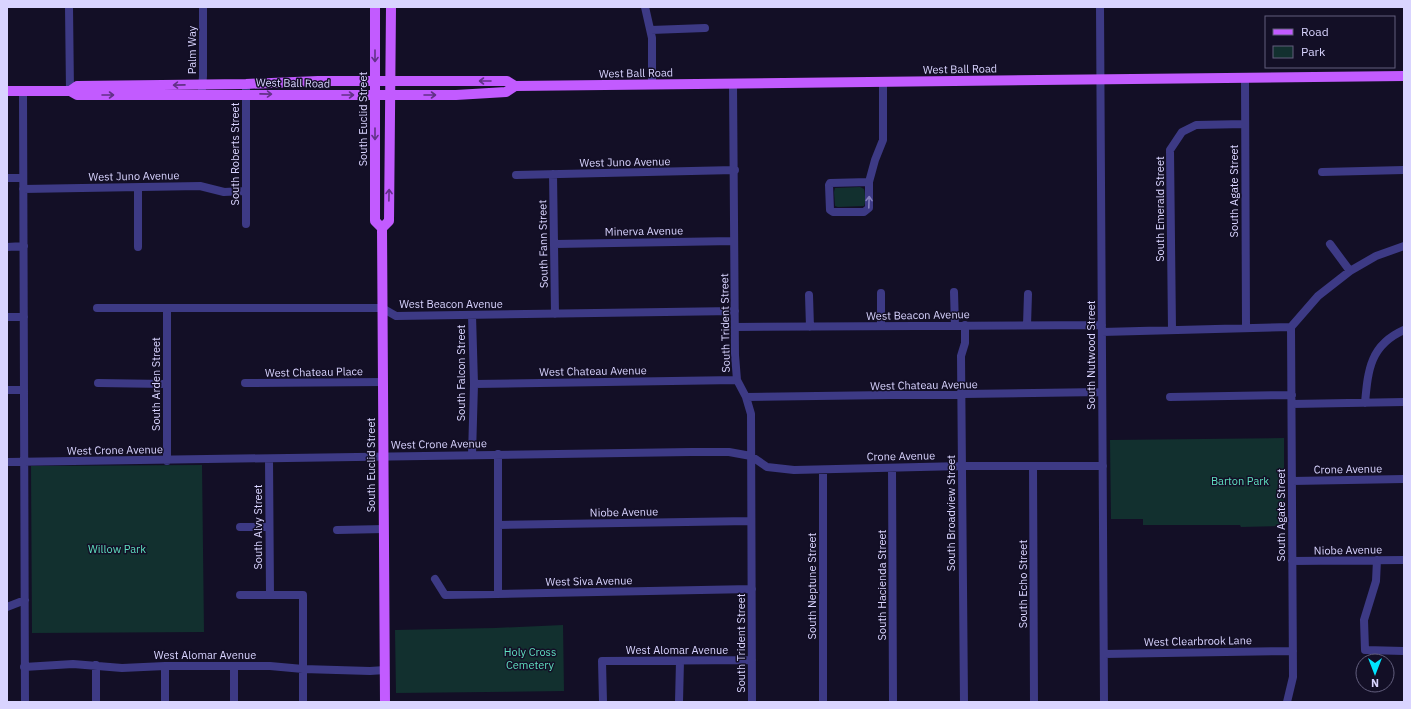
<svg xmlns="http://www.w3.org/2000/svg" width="1411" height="709" viewBox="0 0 1411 709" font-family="'IBM Plex Sans',sans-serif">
  <rect width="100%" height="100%" fill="#130f26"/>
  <path fill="#12302f" d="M860,187L864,189C865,194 866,202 864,206L838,207L835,206L834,192L835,188Z
    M1284,438V526L1241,527L1240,525H1143V519H1111L1110,440Z
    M202,465L204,632L32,633L31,466Z
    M563,625L564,691L396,693L395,630L495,628Z"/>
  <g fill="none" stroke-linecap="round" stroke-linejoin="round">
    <path stroke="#3d3a85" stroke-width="8" d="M69,7L70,91
      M645,7L652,38V85
      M1100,7L1104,702
      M651,30L705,28
      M1245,78L1246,328
      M733,84L735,355L737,380L746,397L751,414L752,702
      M202,89L203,76V7
      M23,91L25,702
      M1322,172L1404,170
      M553,174L555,314
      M516,175L735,170
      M7,178H23
      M869,182L830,183L829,185L830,210L833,212H864L869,208V182L875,160L883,140V82
      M138,188V247
      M23,189L200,186L224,192L245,191
      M246,224V89
      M555,244L734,241
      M1330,244L1350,271
      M7,247L24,246
      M954,292L955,326
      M881,293V326
      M809,295L810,327
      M97,308H382L396,316L735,311
      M167,308V461
      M7,317H24
      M1027,325L1028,294
      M735,327L1102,325
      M1291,327L1318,296L1350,271L1376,256L1404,246
      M1172,330L1170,150L1182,132L1196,125L1245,124
      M1102,332L1291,327
      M98,383L166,384
      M245,383L383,382
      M474,384L737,380
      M7,390H23
      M746,397L1102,392
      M1170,397L1292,395
      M1365,403C1368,370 1370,345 1404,330
      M1292,404L1404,402
      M472,455L474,384L472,315
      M269,459L270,594
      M7,462L691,452H729L751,456L767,467L794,470L962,466H1103
      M1033,466L1034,702
      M892,468L893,702
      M823,470V702
      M1292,481L1404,479
      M498,525L751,521
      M240,527H269
      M337,530L384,529
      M1377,560L1376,581L1364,620L1365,650L1404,651
      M1292,561L1404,560
      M435,579L445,595L752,589
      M498,593V454
      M240,595H303V702
      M7,607L25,600
      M1104,654L1293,651
      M96,665V702
      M165,666V702
      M24,667L73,664L122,668L165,666H270L303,669L370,671L385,670
      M234,667V702
      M603,702L602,661L752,660
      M679,702L680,661
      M964,702L961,356L965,343V325
      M1287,702L1293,677L1291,327"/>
    <path stroke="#c25bff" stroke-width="10" d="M375,7V221L382,228L385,702
      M7,91H70L77,86L246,84L318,81H507L515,86L1404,76
      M70,91L77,95H456L506,92L515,86
      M382,228L389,221L391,7"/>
  </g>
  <defs><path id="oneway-shaft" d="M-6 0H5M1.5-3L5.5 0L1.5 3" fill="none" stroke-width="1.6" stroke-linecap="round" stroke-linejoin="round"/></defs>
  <g stroke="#623188">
    <use href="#oneway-shaft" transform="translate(375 56) rotate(90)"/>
    <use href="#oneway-shaft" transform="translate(485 81) rotate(180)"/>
    <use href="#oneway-shaft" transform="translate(179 85) rotate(179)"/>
    <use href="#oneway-shaft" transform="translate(266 94) rotate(1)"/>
    <use href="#oneway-shaft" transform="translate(108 95)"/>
    <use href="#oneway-shaft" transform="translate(348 95)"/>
    <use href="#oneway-shaft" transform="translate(430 95)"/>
    <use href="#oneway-shaft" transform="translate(375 134) rotate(90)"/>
    <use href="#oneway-shaft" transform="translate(389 195) rotate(-89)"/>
  </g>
  <use stroke="#837fbc" href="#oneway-shaft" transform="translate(869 202) rotate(-88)"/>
  <g text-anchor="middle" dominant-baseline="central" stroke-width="3" stroke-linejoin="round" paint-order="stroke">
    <g font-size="11" fill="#d9d4ff" stroke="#130f26">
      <text transform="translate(192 50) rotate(-90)">Palm Way</text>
      <text transform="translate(960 69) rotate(-1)">West Ball Road</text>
      <text transform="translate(636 73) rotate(-1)">West Ball Road</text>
      <text transform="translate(293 83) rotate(1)">West Ball Road</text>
      <text transform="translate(363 119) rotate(-90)">South Euclid Street</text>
      <text transform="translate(235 154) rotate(-90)">South Roberts Street</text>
      <text transform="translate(625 162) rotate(-1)">West Juno Avenue</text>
      <text transform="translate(134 176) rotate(-1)">West Juno Avenue</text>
      <text transform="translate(1234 191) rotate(-90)">South Agate Street</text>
      <text transform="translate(1160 209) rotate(-90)">South Emerald Street</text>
      <text transform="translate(644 231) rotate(-1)">Minerva Avenue</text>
      <text transform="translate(543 244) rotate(-91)">South Fann Street</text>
      <text x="451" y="304">West Beacon Avenue</text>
      <text transform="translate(918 315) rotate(-1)">West Beacon Avenue</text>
      <text transform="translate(725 323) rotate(-91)">South Trident Street</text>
      <text transform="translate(1091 355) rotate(-90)">South Nutwood Street</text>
      <text transform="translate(593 371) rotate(-1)">West Chateau Avenue</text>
      <text transform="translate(314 372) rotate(-1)">West Chateau Place</text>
      <text transform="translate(461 373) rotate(-90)">South Falcon Street</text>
      <text transform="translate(156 384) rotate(-90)">South Arden Street</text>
      <text transform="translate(924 385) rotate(-1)">West Chateau Avenue</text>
      <text transform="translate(439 444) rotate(-1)">West Crone Avenue</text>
      <text transform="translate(115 450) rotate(-1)">West Crone Avenue</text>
      <text transform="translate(901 456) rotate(-1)">Crone Avenue</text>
      <text transform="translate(371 465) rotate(-90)">South Euclid Street</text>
      <text transform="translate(1348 469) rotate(-1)">Crone Avenue</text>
      <text transform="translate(624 512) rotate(-1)">Niobe Avenue</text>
      <text transform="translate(951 513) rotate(-90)">South Broadview Street</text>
      <text transform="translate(1281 515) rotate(-90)">South Agate Street</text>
      <text transform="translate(258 527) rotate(-90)">South Alvy Street</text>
      <text transform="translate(1348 550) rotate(-1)">Niobe Avenue</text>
      <text transform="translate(589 581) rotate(-1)">West Siva Avenue</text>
      <text transform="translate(1023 584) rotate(-90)">South Echo Street</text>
      <text transform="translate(882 585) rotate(-90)">South Hacienda Street</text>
      <text transform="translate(812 586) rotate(-90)">South Neptune Street</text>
      <text transform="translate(1198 641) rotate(-1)">West Clearbrook Lane</text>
      <text transform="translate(741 643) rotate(-90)">South Trident Street</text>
      <text x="677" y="650">West Alomar Avenue</text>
      <text x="205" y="655">West Alomar Avenue</text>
    </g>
    <g font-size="11" fill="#5fe0c0" stroke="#130f26">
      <text x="1240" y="481">Barton Park</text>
      <text x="117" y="549">Willow Park</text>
      <text x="530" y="652">Holy Cross<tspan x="530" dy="13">Cemetery</tspan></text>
    </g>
  </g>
  <rect width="1411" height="709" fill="none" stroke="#d9d4ff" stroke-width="16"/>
  <rect x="1265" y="16" width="130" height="52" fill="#130f26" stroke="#625e7d"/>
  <rect x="1273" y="29" width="20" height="6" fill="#c25bff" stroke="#625e7d"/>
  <text x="1301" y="36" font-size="12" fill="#d9d4ff">Road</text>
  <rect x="1273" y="46" width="20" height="12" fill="#12302f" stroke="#625e7d"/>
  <text x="1301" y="56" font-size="12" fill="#d9d4ff">Park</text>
  <g transform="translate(1375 673) rotate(180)"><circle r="19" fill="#130f26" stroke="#625e7d"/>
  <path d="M0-3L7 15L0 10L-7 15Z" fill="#00e5ff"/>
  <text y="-6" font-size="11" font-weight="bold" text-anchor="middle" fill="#d9d4ff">N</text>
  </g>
</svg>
